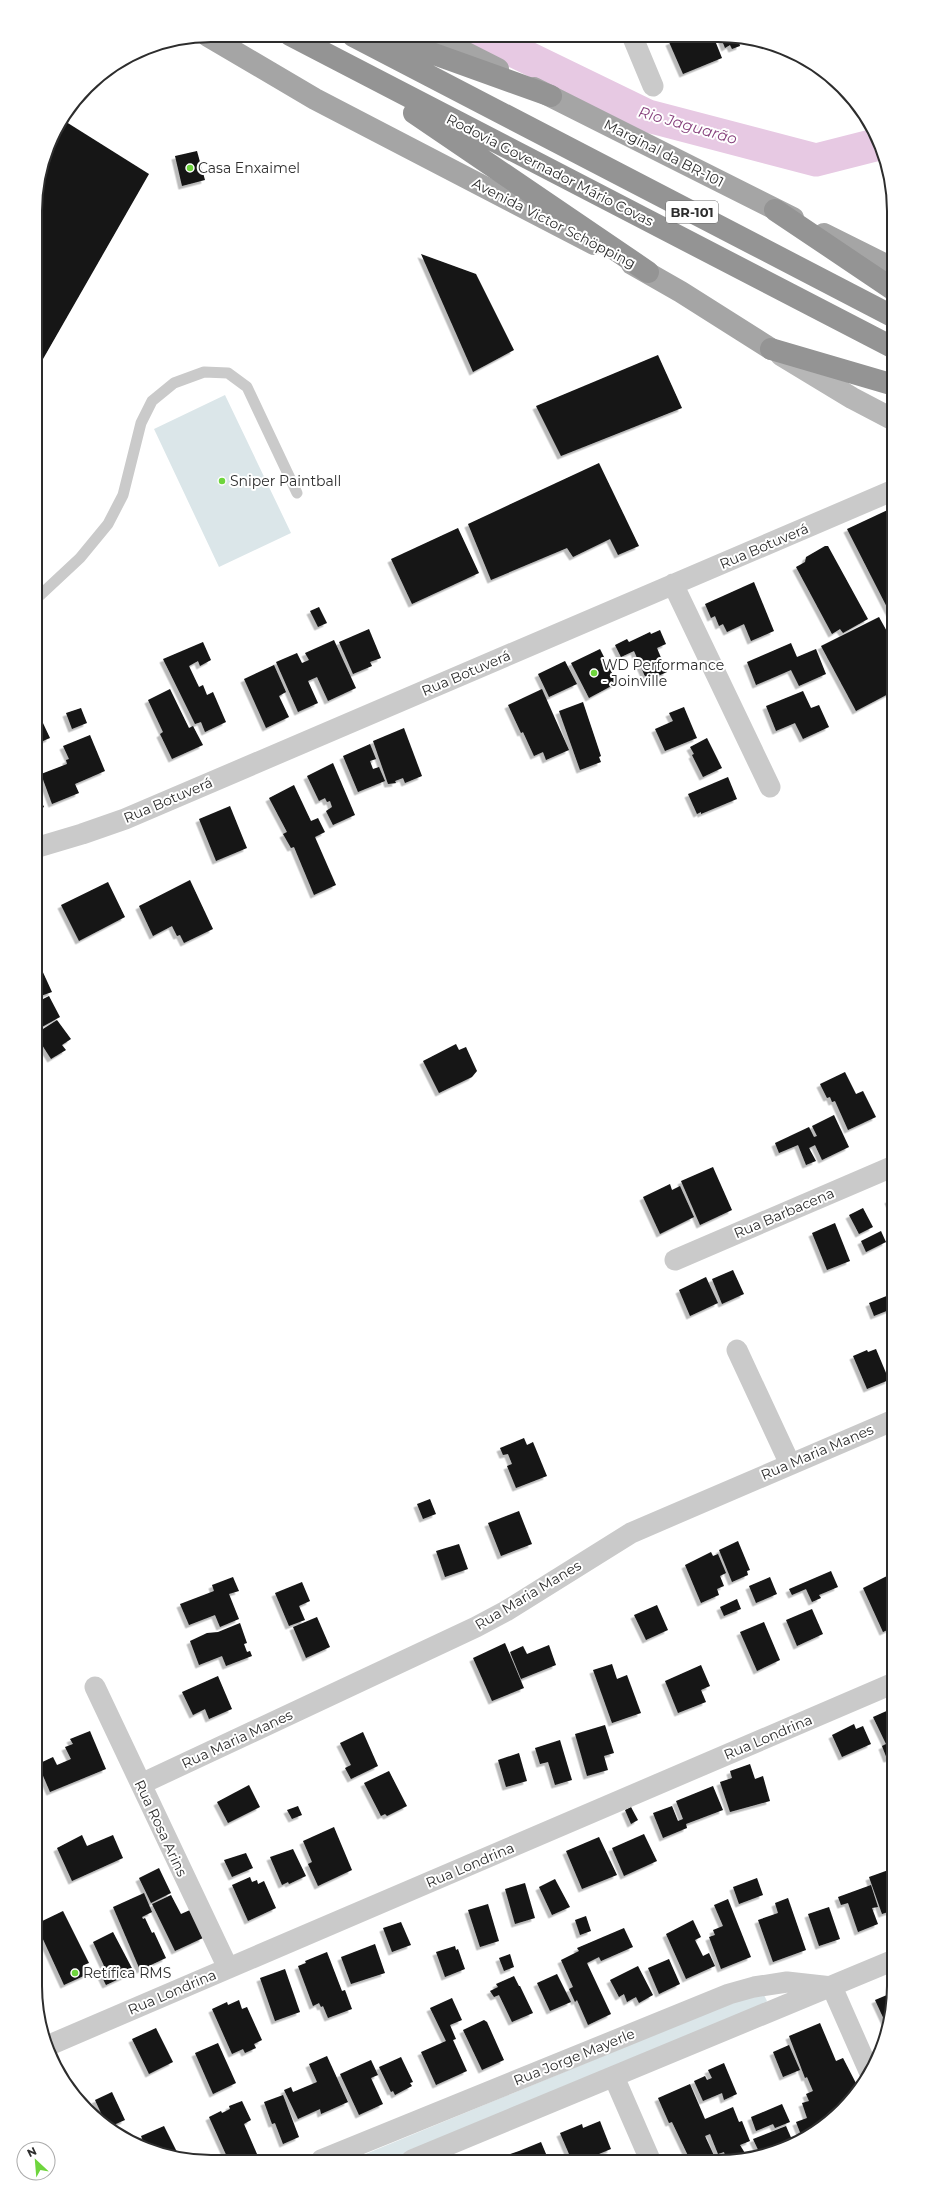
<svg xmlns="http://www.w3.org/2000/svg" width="929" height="2197" viewBox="0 0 929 2197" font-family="Montserrat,sans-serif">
  <defs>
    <filter id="shadow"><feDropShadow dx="-3.5" dy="3.5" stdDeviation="0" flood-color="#0004"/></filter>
  </defs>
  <rect width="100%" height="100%" fill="#fff"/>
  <path fill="#dbe6e9" d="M225,395L291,533L219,567L154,429Z
    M758,1992L763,1993L767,2001L763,2006L389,2160H351Z"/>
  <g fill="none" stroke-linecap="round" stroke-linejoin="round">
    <path stroke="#e7c9e3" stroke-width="33" d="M485,37L648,116L816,160L879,144"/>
  </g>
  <path fill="#141414" filter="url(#shadow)" d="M678,38H714L722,58L683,74L669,42Z
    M721,38H743L744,39L739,42L740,46L732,49L730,45L725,48Z
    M63,120L149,174L35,373V199L53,133Z
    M197,151L205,180L182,186L175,156Z
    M421,254L476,274L514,350L473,372Z
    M658,355L682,408L561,456L536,406Z
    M599,463L639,546L618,555L610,539L573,557L567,548L491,580L468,524Z
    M894,507V621L847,529Z
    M458,528L479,573L412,604L391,559Z
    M825,546H828L868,619L843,633L840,629L832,634L796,567L805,562L806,557Z
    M754,582L774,631L751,641L744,624L727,632L723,624L719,626L715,616L711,618L705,604Z
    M319,607L327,623L318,627L310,611Z
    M879,617L894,644V691L856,711L821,646Z
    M369,629L381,658L370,662L372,666L353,674L339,642Z
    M660,630L666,644L657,648L667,672L647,681L634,651L621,657L615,645L627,639L629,642L650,632L651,634Z
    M334,640L356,688L328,701L317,677L308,681L318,703L298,712L276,662L297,653L302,663L309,660L305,653Z
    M203,642L211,660L200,666L198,661L189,666L199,687L203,685L207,695L213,692L226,722L205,732L201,722L195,724L163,659Z
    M791,643L797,657L816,649L826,674L799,686L791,670L756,685L747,662Z
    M600,649L617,683L589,698L571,663Z
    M565,661L577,684L549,697L538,674Z
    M274,665L286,692L279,696L289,717L266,728L244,679Z
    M170,689L189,728L193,726L203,745L172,759L160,734L163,732L148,700Z
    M542,689L569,750L546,760L543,752L534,756L523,732L521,733L508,705Z
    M803,691L811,708L819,705L829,727L803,739L795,723L776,731L766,706Z
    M583,702L601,756L599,757L601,762L580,770L559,711Z
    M684,707L697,738L665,751L655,729L673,721L669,713Z
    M81,708L87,723L72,729L66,713Z
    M42,721L50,738L36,744L35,723Z
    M404,728L422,776L405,783L403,778L395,781L396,783L388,784L373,741Z
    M90,735L105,771L75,784L79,793L52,804L41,774L67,764L66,760L69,759L63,746Z
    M707,738L722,768L703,777L692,755L694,754L690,747Z
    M370,744L376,759L370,761L373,769L379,767L385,781L358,792L343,756Z
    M333,763L355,815L333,825L326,811L332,807L330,801L327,802L325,798L319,801L307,776Z
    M728,777L737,799L701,814V812L697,814L688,794Z
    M294,785L311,821L318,818L325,832L315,837L336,885L314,895L294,847L291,848L283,834L287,832L269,798Z
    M35,789L44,807L35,811Z
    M230,806L247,848L216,861L199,819Z
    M190,880L213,929L184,943L180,935L177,936L172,926L153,936L139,906Z
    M108,882L125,917L79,941L61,905Z
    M35,902L41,919L35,921Z
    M41,968L52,992L35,998V970Z
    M49,996L60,1017L42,1027L35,1015V1003Z
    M57,1020L71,1039L62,1045L66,1050L51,1059L35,1034Z
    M456,1044L459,1050L466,1047L477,1071L472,1077L439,1093L423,1061Z
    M845,1072L856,1094L863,1091L876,1117L848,1130L835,1101L832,1102L830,1097L827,1098L820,1084Z
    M834,1115L849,1147L822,1160L815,1145L809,1148L816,1161L806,1165L798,1145L779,1153L775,1143L809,1127L814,1137L817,1136L812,1126Z
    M713,1167L732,1210L700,1225L681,1181Z
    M670,1184L672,1190L680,1186L694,1217L660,1234L643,1197Z
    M894,1197V1213L888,1200Z
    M863,1208L873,1227L859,1234L849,1215Z
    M835,1223L850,1261L827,1270L812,1233Z
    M881,1231L886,1242L866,1252L861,1241Z
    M733,1270L744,1294L722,1304L712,1279Z
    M706,1277L718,1303L690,1316L679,1290Z
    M894,1293V1308L874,1316L869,1303Z
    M876,1349L889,1380L867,1389L853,1356L867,1350L868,1352Z
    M524,1438L527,1445L533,1442L547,1476L516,1488L507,1466L512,1464L508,1454L503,1455L500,1448Z
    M430,1499L436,1514L423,1519L417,1504Z
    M519,1511L532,1544L501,1556L488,1523Z
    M738,1541L750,1570L747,1571L748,1575L732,1582L719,1550Z
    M459,1544L468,1569L445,1577L436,1551Z
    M711,1552L713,1556L718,1554L726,1573L720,1576L724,1586L717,1589L719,1595L701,1603L685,1565Z
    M831,1571L838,1587L819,1595L821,1598L812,1602L806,1589L792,1595L789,1589Z
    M891,1574L894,1580V1627L883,1632L863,1588Z
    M233,1577L239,1591L229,1594L239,1619L220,1627L215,1615L189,1625L180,1604L214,1591L212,1585Z
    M770,1577L777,1594L756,1603L749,1586Z
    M302,1582L310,1601L299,1606L305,1620L289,1626L275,1593Z
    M737,1599L741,1609L724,1616L720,1607Z
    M657,1605L668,1630L646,1640L634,1615Z
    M812,1609L823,1634L797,1646L786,1620Z
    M317,1617L330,1647L306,1658L293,1627Z
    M764,1622L780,1660L757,1671L740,1632Z
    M240,1623L247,1643L244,1644L247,1652L250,1651L252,1656L226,1666L222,1656L199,1665L190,1641L207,1633L218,1632Z
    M505,1643L524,1688L492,1701L473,1658Z
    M549,1645L556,1665L521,1679L510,1652L523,1646L527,1654Z
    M612,1664L617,1679L627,1675L641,1713L612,1723L593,1670Z
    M701,1665L710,1686L701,1690L706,1702L678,1713L665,1681Z
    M218,1676L232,1709L209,1719L205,1709L193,1715L182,1692Z
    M891,1709L894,1713V1757L887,1759L882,1746L886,1744L873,1717Z
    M854,1724L856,1729L863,1726L871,1744L842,1757L832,1735Z
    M605,1725L614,1753L604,1756L608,1770L587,1776L575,1734Z
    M90,1731L106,1769L50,1792L38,1764L53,1757L57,1765L71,1759L65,1747L73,1744L70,1739Z
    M363,1732L378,1766L351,1779L345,1768L351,1765L340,1743Z
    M560,1740L572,1780L555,1785L548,1762L540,1764L535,1748Z
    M519,1753L527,1781L506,1787L498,1760Z
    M750,1764L755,1779L763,1776L770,1801L730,1812L720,1782L732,1778L730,1771Z
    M389,1771L407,1806L387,1816L385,1814L381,1816L364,1783Z
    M249,1785L260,1807L228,1823L217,1802Z
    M713,1786L723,1810L686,1824L687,1828L663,1838L653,1813L672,1806L678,1821L683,1819L676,1801Z
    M298,1806L302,1815L292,1819L287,1810Z
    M631,1807L638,1820L631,1824L625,1810Z
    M334,1827L352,1870L318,1886L308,1864L312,1862L303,1841Z
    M644,1834L657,1861L624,1876L612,1848Z
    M82,1835L87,1846L113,1835L123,1858L72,1881L57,1848Z
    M599,1837L617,1875L582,1889L566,1851Z
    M293,1849L306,1876L289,1884L288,1882L282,1885L270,1857Z
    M246,1853L253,1868L232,1877L224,1860Z
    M159,1868L171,1893L151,1903L139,1878Z
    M894,1868V1910L882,1914L869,1877Z
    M250,1877L252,1882L257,1880L258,1884L264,1881L276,1908L248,1921L232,1885Z
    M757,1878L763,1895L739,1904L733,1887Z
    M555,1879L570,1907L552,1915L539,1887Z
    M525,1883L535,1918L515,1924L505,1889Z
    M871,1885L878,1907L872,1908L878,1924L858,1932L848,1903L841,1905L838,1897Z
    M144,1893L152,1912L142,1917L143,1919L145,1918L152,1933L154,1932L166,1958L140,1970L113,1907Z
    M171,1895L181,1914L190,1910L203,1938L175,1951L152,1904Z
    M788,1898L806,1950L773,1962L758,1920L778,1913L775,1903Z
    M728,1899L751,1957L721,1969L709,1937L715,1935L713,1930L723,1926L714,1905Z
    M488,1904L499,1941L480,1947L468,1910Z
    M829,1907L840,1939L819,1946L808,1914Z
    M63,1911L89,1963L84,1965L88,1974L64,1985L36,1924Z
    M586,1916L591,1931L580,1935L575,1920Z
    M693,1920L701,1937L695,1940L703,1956L709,1953L715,1966L686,1979L666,1934Z
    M401,1922L411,1945L392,1952L383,1928Z
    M624,1928L633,1947L601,1961L599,1957L587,1963L611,2014L588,2025L577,2000L575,2002L569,1989L573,1987L561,1960L579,1951L577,1948Z
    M113,1932L134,1972L106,1985L99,1971L105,1968L93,1942Z
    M375,1944L385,1973L351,1984L341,1957Z
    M455,1946L456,1950L458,1949L465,1969L445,1977L436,1952Z
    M327,1952L342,1991L345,1990L352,2009L328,2018L323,2006L321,2007L319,2003L313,2006L298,1966L306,1963L305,1961Z
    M510,1954L514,1967L504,1971L499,1958Z
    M669,1959L680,1984L659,1994L648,1968Z
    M638,1966L653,1995L639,2003L636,1997L627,2002L624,1994L619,1997L610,1980Z
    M285,1969L300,2012L275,2021L260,1978Z
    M557,1974L571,2002L550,2011L537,1983Z
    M514,1976L519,1986H520L533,2013L512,2022L499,1995L494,1997L490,1991L498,1987L496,1984Z
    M894,1992V1997L887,2026L875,2000Z
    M452,1998L462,2020L450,2025L456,2039L453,2040L467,2071L436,2085L421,2052L446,2041L430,2008Z
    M239,2000L242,2009L247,2007L262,2040L254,2044L256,2048L245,2053L243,2049L232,2054L212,2009L227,2002L228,2005Z
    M484,2020L487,2022L504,2060L482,2070L463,2030Z
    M820,2023L836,2061L843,2058L859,2089L850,2102L833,2116L832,2114L824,2117L826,2122L803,2140L796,2122L807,2118L802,2103L809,2101L806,2094L813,2091L807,2077L805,2078L789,2036Z
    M156,2028L173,2062L149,2074L132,2039Z
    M218,2043L236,2083L213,2094L195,2053Z
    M789,2045L800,2070L783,2077L773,2052Z
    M327,2056L348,2102L321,2114L320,2109L298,2119L284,2090L291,2087L293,2092L317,2082L309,2064Z
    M401,2057L413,2082L410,2083L412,2086L395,2095L393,2091L391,2092L379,2067Z
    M371,2060L378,2075L371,2078L383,2104L359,2115L340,2074Z
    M724,2063L737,2094L724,2100L722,2093L703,2101L694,2081L705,2076L707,2080L712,2078L708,2070Z
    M690,2084L705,2119L733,2107L739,2122L742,2121L750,2141L740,2145L748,2158L727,2161L724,2152L718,2154L710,2134L705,2136L717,2162H691L672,2122L669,2123L658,2098Z
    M112,2092L125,2120L109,2127L106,2124L95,2100Z
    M283,2095L299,2137L283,2144L275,2123L272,2124L264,2102Z
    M242,2101L251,2120L244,2124L257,2154L247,2159H228L209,2117L221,2111L222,2113L230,2109L229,2106Z
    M782,2104L790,2122L775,2128L773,2124L756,2131L751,2117Z
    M600,2121L611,2149L587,2159L588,2161H572L560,2133L582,2124L583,2128Z
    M164,2126L177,2152L169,2156L146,2148L141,2136Z
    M786,2126L793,2142L761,2156L753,2139Z
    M541,2142L549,2161H490L519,2151Z"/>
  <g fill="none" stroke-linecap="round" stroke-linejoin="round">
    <path stroke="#cacaca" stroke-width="11" d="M35,600L80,558L108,524L123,495L141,423L152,401L174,383L204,372L228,373L247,387L297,493"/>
    <path stroke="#cacaca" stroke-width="21" d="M633,38L653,86
      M673,584L770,787
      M35,848L82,834L125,819L894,490
      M675,1260L894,1166
      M737,1350L790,1464
      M95,1687L228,1968
      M141,1784L476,1627L506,1611L631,1533L894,1420
      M832,1987L869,2071
      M47,2046L894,1683
      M614,2077L651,2162
      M321,2160L729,1994L754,1987L787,1982L832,1987
      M412,2160L894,1960"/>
    <path stroke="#b7b7b7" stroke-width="22" d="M781,355L852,398L894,420"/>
    <path stroke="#a5a5a5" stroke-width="22" d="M208,36L315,99L594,244
      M433,36L498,69
      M534,88L793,218
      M824,234L894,269
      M632,264L681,292L771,349"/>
    <path stroke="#949494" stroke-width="22" d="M290,35L894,348
      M353,36L894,317
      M384,36L551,96
      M414,113L648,272
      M775,210L894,290
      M771,349L894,385"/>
  </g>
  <g fill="#6ed53d" stroke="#fff" stroke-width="1.5">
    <circle cx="190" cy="168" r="4"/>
    <circle cx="222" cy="481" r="4"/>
    <circle cx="594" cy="673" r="4"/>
    <circle cx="75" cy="1973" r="4"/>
  </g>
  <g text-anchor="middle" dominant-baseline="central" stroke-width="4" stroke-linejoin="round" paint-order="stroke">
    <rect fill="#fff" stroke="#6c6c6c" stroke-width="1" x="666" y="201" width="52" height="22" rx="3"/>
    <g font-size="13" font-weight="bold" fill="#2d2d2d">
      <text x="692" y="212">BR-101</text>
    </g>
    <g font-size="14" fill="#2d2d2d" stroke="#fff">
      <text transform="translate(664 153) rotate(27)">Marginal da BR-101</text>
      <text transform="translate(550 170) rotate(27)">Rodovia Governador Mário Covas</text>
      <text transform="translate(554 223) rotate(27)">Avenida Victor Schöpping</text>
      <text transform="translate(764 546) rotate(-23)">Rua Botuverá</text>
      <text transform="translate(466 673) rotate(-23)">Rua Botuverá</text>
      <text transform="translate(168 800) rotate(-23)">Rua Botuverá</text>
      <text transform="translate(784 1213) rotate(-23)">Rua Barbacena</text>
      <text transform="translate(817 1452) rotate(-23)">Rua Maria Manes</text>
      <text transform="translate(528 1595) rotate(-31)">Rua Maria Manes</text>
      <text transform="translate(768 1737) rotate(-23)">Rua Londrina</text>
      <text transform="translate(237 1739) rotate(-25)">Rua Maria Manes</text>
      <text transform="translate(161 1828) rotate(65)">Rua Rosa Arins</text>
      <text transform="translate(470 1865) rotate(-23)">Rua Londrina</text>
      <text transform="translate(172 1992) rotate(-23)">Rua Londrina</text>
      <text transform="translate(574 2057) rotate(-22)">Rua Jorge Mayerle</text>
    </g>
    <g font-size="14" fill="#2d2d2d" stroke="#fff" text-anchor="start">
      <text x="198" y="168">Casa Enxaimel</text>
      <text x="230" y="481">Sniper Paintball</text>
      <text x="602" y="665">WD Performance<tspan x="602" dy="16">- Joinville</tspan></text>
      <text x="83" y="1973">Retífica RMS</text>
    </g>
    <g font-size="15" font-style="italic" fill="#87427d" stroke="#fff">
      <text transform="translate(688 125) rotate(16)">Rio Jaguarão</text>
    </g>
  </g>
  <path d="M0 0H929V2197H0ZM211 42H718A169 169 0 0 1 887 211V1986A169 169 0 0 1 718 2155H211A169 169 0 0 1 42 1986V211A169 169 0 0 1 211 42Z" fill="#fff" fill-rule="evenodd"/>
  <path fill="none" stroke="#2d2d2d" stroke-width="2" d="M211 42H718A169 169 0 0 1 887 211V1986A169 169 0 0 1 718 2155H211A169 169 0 0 1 42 1986V211A169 169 0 0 1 211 42Z"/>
  <g transform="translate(36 2161) rotate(334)"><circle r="19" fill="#ffffff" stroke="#ababab"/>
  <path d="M0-3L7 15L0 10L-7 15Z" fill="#6ed53d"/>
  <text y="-6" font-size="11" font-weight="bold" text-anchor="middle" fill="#2d2d2d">N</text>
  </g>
</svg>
